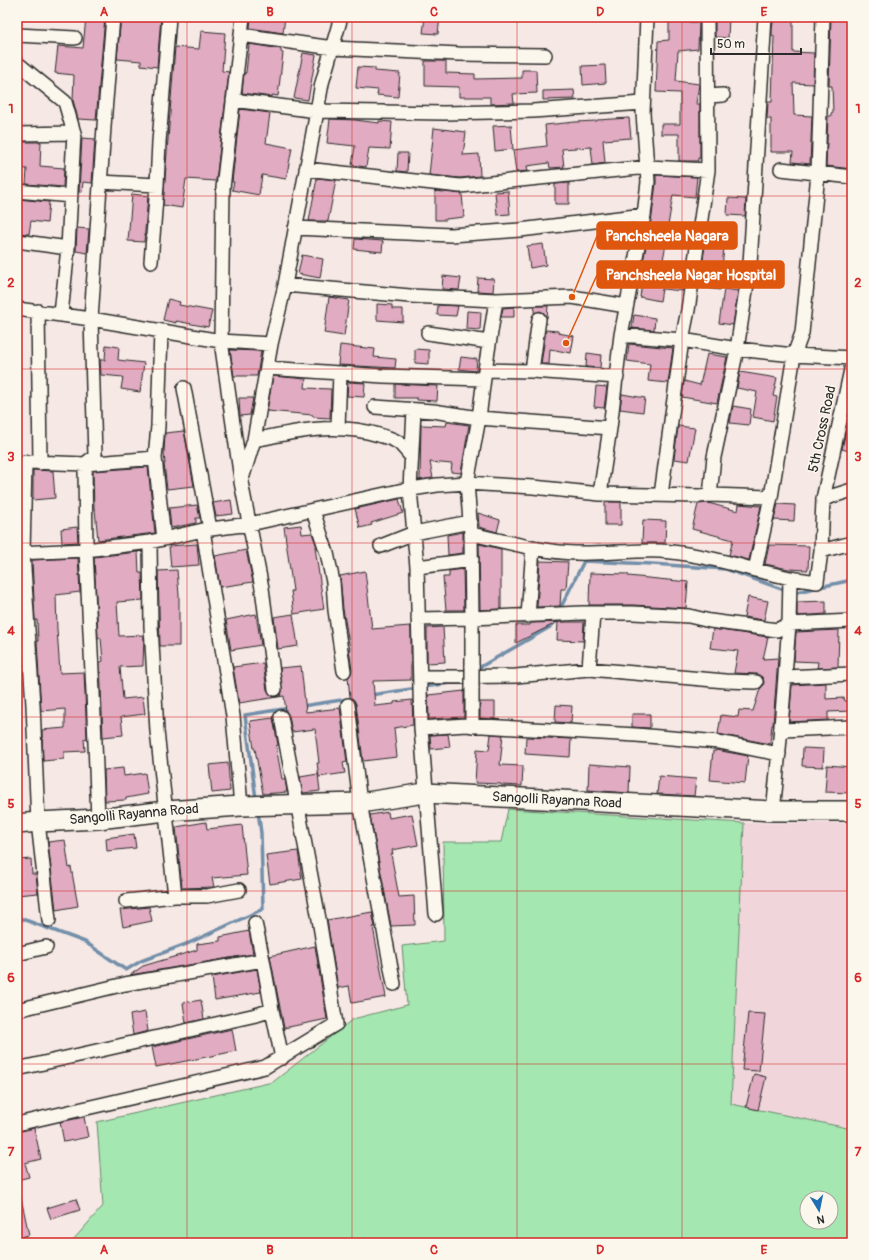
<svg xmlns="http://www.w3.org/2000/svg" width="869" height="1260" viewBox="0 0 869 1260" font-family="Pangolin,sans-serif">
  <rect width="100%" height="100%" fill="#f6e8e4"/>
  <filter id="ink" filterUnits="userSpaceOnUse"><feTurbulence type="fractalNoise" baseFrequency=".025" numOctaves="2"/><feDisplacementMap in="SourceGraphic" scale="8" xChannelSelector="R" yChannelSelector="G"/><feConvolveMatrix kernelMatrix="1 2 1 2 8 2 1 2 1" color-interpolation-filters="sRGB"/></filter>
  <g filter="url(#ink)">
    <path fill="#f0d6da" d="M744,823H852V1129L731,1104Z"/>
    <path fill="#a5e7b0" stroke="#68896e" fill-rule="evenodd" d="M508,809L744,823L731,1104L852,1129V1243H75L74,1239L103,1206L97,1122L273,1082L353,1019L407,1005L402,946L444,941L443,842H501ZM807,1198H831V1222H807Z"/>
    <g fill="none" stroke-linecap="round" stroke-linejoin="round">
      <path stroke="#728faa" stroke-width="3.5" d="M792,593L852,580
        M559,611L584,561L652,564L726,569L787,591
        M475,670L550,627L555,618
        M371,695L451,683L455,681
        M302,706L355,698
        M256,799L245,715L290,708
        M17,917L85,942L126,970L141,961L189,943L263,909L261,833L258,811"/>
    </g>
    <path fill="#e1abc2" stroke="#2b2b2b" d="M86,17H105L96,120L78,119L73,100L74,75L55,73L58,46L83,48Z
      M121,17H161L157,67L141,65V61L117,59Z
      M251,17H285L283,33L250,28Z
      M425,17H440L438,34L423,33Z
      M715,17H729L728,38L715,37Z
      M774,17H793V52L814,53L813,84L793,83L794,115L812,116L810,164L792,162L793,152H771V119H767L768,102H772L774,36H772V29Z
      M831,17H852V86H848V117H852V169L826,166L828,116H831V113L833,112L832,86H829Z
      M669,22H699L698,49L678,51L676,81L699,84L696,104H700V158H698V161H679V134H661V124H680V93L656,92L658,41L669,40Z
      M201,31L225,33L222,71L229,72L216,181L186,179L182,208L163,205L175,47L199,49Z
      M249,44L281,49V52L283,53L278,96L272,95V97L242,93L244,73H246Z
      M303,53L316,55L308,100L294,98Z
      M425,61H446V73L475,74V79L522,78V70H536L537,93L513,94L514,103L490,104V97H459V87L425,86Z
      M605,65L606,83L583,85L582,66Z
      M358,67L375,68V71L400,73L398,97L377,95L378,90L356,88Z
      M574,90L575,99L543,100V91Z
      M240,109L270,113L266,143L292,148L286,179L262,175L259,195L232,190L234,182H232Z
      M629,118L631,138L603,140L605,163L593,165L591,147L562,149L564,167L550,168L549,163L527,166L528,171L516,172L513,150L547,146L545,125L575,122L597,121V120Z
      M330,119L355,120L379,123V121L392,122L390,149L369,148L366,167L352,165L355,146L327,143Z
      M511,125L513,149L495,151L493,126Z
      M434,128L466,132L463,155L479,154L480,176L460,178L429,175Z
      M82,138L95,139L92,183L83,182L82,192H79Z
      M17,142H41L40,166L64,168L63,187L26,184L27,169L17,168Z
      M398,153H408L407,172L397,171Z
      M656,175L697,177L695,197L673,195L665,244H666L662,265L686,268L683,291L662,289L660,301L640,297L642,282H639L652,216L656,183Z
      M317,178L336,180L328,221H309Z
      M569,183V204H555V184Z
      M435,191L462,194L464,217L446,219V220H435Z
      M508,191L510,214L497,215L495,192Z
      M132,194L148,196L144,242L128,241Z
      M728,198L746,199L745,216L727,215Z
      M17,199L49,202L47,223L31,221L29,234L17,233Z
      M77,228L89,229L87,253L76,251Z
      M355,239L383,241L382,252L354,249Z
      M543,244L546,265L530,268L527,246Z
      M705,245L724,247L720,290L699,287Z
      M302,255L323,259L320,278L298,274Z
      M443,276L461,278L459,290L442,289Z
      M478,278L494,279L493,292L477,291Z
      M724,289L738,291L733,325L719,323Z
      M329,297L349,300L344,336L324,333Z
      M168,299L180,302L179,305L212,311L208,327L176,321V323L163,320Z
      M377,304L392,305V309H403V322L377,320Z
      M438,305L458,306L456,316L437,315Z
      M535,306H548L547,318L544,313L540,311L534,313Z
      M514,307V317H501L503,308Z
      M467,311L481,312L480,330L466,329Z
      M634,315L655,318L654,330L632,328Z
      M546,330L558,331V333L574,336L571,353L550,349L549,364H541Z
      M629,344L673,348L668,383L648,381L650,364L627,361Z
      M106,345L119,347L118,360L144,363L140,392L121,389L123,377L101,375L100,360H105Z
      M340,345L375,349L374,357L396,359L395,368L338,365Z
      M415,349L429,350V364L415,363Z
      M230,350L261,351L257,376H234Z
      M587,353L601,355L600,368L586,367Z
      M707,354L727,357L717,403L682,397L684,381L700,385Z
      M461,357L477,359L476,371L459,369Z
      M740,372L777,378L773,396L777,397L773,421L753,417L757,392L737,388Z
      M273,376L306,379L305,388L331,389L330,418L313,417V415L267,411Z
      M348,382L365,383L364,397L347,396Z
      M395,384L438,386L437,401L417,400V398H395Z
      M596,386L607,387L604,408L594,407Z
      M622,394L645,398L643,412L620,409Z
      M239,398H253L250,415L240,416Z
      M733,406L751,409L749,425L730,423Z
      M851,407H852V452L842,449Z
      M447,422L469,425L461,473L451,472L452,464L430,462L433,478L420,480L421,425L446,426Z
      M678,426L695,428L689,461L674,459Z
      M184,431L194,486L167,489L164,464H165L164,453L165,433Z
      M148,467L155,533L98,540L95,510L94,509L93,471Z
      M33,470L53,471L55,498L33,500Z
      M399,499L403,513L371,523L372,525L360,528L355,509Z
      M231,500L233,514L216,516L213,503Z
      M605,502H621V525H605Z
      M708,503L738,511L739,504L761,506L749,560L729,555L733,540L692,529L698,504Z
      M778,504L795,505L794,521L774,520Z
      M197,505L200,518H196V523L171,528L169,508Z
      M478,513L500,520L497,532L479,527Z
      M643,520L666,521L665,543H642Z
      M301,525L302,534L312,533L317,547H315L324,609L294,614L291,591H293L284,527Z
      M77,527L78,542L62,543L61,529Z
      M463,532V553L448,555L447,535Z
      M197,544L199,565L171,567L169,546Z
      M479,544L501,549V609L480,610Z
      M769,545L809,546L808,570L788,569L765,564Z
      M246,550L253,582L220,587L215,556Z
      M138,552L139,573H142L143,600L117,602L119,636L144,635L143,666L120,667L123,699L143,697L145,714L121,717L123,735L103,737L100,662L103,661L101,638H98L94,557Z
      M78,558L80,592L56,595L57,629L60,673L84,672L87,738L84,739L85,751L64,752V759L43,761L42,730L65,728V709L41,711L37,641H38L37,620H35L32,560Z
      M540,561L568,562L566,589H561L560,606L537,607Z
      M463,569L464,610H446L443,577H449V571Z
      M177,570L179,595V646H160L158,571Z
      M365,571L372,629L410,626L411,629V680L373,681L375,706L394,704V702L412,700L413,725L394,728L397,757L363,761L356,704L354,700L350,697L348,678L351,674L352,670L349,649H350L343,609L340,576Z
      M590,573L628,574V576L688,582L686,608L633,605H589Z
      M748,597L768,601L764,620L744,617Z
      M826,601V614L797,616V602Z
      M256,614L261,645L231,650L226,620Z
      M293,614L298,646L278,649L274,617Z
      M558,622L516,643V625H530L531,623L568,622H584L583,641L557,640Z
      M443,627L445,662L427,663V628Z
      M713,629L768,637L763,659L778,658L773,725H772L770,744L718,734L721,715L738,717L739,710L753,711L760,689L763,686L764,682L763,678L757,674L734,673L738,651L710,648Z
      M839,630L838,667L817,668L818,662L794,661L796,632Z
      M17,643H21L23,668L17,669Z
      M263,663L267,690L272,696L276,697L280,696L282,692L280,668L301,666L306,712L340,708L347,762L343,763L345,773L319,777L317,763H319L315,729L292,732L289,716L286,711L284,696L239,703L233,667Z
      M826,683V699L844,698L845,701H852V711L828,712V720L789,722L792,685Z
      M464,691V717L429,719L428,695Z
      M480,702H495V719L480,718Z
      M556,705L572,706L571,723L555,722Z
      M632,714H650V728L632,727Z
      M273,718L278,745L276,746L282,779H285L287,792L263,794L255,749H254L250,721Z
      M448,734L450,747L431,749L430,735Z
      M491,734L503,735L500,765L523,766L522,786L501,785V784L475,783L477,749L489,750Z
      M526,737L571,739L570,757L525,754Z
      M803,748L824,749L823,767L802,766Z
      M716,750L748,756L745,783L710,780L713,751H716Z
      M228,763L230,791L212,793L209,765Z
      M589,764L630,767L629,793L588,790Z
      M827,765L852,767L850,793L825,792Z
      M123,768L124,776L145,773L148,794L126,798V800L105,801L104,770Z
      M318,774L320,791L303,793L300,777Z
      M659,776L696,779L694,796L657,794Z
      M388,812L389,818L412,814L418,845L392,850L393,854H391L399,897L414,896L415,925L391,926L370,815Z
      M206,822L207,829L242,825L247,875L212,878L214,887L182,888L176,827Z
      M134,834L136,848L107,851L106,838Z
      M65,840L69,868L71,867L78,906L56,910L48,842Z
      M298,851L302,879L270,884L266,855Z
      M31,859L32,874H36L38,893L17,895V860Z
      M149,907L152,921L123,927L120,910Z
      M372,912L375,927H373L386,997L352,1003L349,986L338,988L327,920Z
      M249,931L253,954L130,975L143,966L197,950V944L220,941V937Z
      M315,946L327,1019L284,1028L270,956Z
      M257,969L261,992L215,1000L212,977Z
      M201,1000L204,1019L186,1023L183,1003Z
      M145,1012L148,1031L133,1035L130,1015Z
      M748,1013L765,1014L759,1071L742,1070Z
      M232,1029L236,1051L156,1067L152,1047Z
      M754,1074L766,1077L758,1110L746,1107Z
      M84,1117L88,1137L64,1142L60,1122Z
      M34,1128L41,1159L25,1163L29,1177L17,1180V1132Z
      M21,1198L29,1235L17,1238V1199Z
      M76,1199L80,1210L51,1219L47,1208Z"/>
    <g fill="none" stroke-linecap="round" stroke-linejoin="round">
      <defs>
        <path id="street" d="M17,35L75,38
          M241,35L333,48L459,54L545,55
          M17,63L65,102L74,133L68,248L61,314
          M708,96L723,95
          M233,100L317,111L444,113L533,111L643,103
          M17,134L74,133
          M306,169L460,186L648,167L708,170
          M781,169L852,177
          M100,182L157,185
          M17,191L71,196
          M295,228L451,235L520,230L644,215
          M17,241L68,248
          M151,262L157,185L159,142L169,17
          M285,285L410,296L496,300L572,297L626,306
          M496,300L485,370L479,418L467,483L471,534L472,618L582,613H633L689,616L710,621L777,630L789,624L790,578
          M17,309L91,319L221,341L271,344
          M38,311L40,463
          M161,331L158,426L155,458L164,539
          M428,333L489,342
          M621,335L682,340L737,349L794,355L852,358
          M267,368L383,376L484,379
          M485,370L532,371L617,377
          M532,371L539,319
          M184,388L210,529
          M375,407L433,411L479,418L610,428
          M414,410L410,489L417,567L421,728L436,914
          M338,427L340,373
          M254,440C296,431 336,422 379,435C385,437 393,438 399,443C403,446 407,452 411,456
          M25,462L23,553L33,705L38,822L49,920
          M31,462L85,464L155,458
          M241,479L221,341L223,188L243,17
          M600,494L610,428L621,335L644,215L648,182L643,113L647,17
          M661,495L682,340L688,310L708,170L707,17
          M710,495L771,497L794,355L802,333L818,174L823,17
          M823,499L852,490
          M313,511L327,553L333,582L335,610L344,671
          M203,530L233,716L241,806
          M471,534C505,541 540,552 575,553C603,554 632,550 660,551C693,553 724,561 755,570L771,497
          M150,542L151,626L157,731L175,896H207L239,890
          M381,546L414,533L470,522
          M821,551L852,543
          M17,553L86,550L150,542L203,530L250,524L399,491L437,485L467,483L533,487L600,494L699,496L710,495L714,457L737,349L750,264L765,17
          M417,567L472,560
          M755,570L790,578L817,582L821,551L823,499L852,365
          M528,616L533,547
          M418,619L472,618V667
          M589,669L593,613
          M420,677L516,676L589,669L725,681L756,682
          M785,677L852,674
          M472,687V726
          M275,689L262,588L241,482L254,440L271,344L285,285L317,111L322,83L341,17
          M348,705L360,803L394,984
          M421,728L466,725L636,735L719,742L779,754
          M782,730L852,727
          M773,811C780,749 784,687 789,624L852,621
          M98,819L93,692L86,550L85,464L95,456L91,319L105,112L113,17
          M126,901L175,896
          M17,954L46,947
          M17,1010L125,984L263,960L255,923
          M272,1010L282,1058
          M17,1069L256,1015L272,1010L263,960
          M17,1124L265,1067L336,1024L319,919L281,717"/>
        <path id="secondary" d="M17,824L38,822L98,819L166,811L241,806L360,803L425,793L773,811H852"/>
      </defs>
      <use href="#street" stroke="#2b2b2b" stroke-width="16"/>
      <use href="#secondary" stroke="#2b2b2b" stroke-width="22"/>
      <use href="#street" stroke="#fbf7ec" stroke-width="13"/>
      <use href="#secondary" stroke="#fbf7ec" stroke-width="19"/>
      <defs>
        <path id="street-bridge" d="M472,687V667"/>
      </defs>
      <use href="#street-bridge" stroke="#2b2b2b" stroke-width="16" stroke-linecap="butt"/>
      <use href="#street-bridge" stroke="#fbf7ec" stroke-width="13"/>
    </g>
  </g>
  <path fill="none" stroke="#d62828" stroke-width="1" stroke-opacity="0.55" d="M187,17V1243M352,17V1243M517,17V1243M682,17V1243M17,196H852M17,369H852M17,543H852M17,717H852M17,891H852M17,1064H852"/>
  <g text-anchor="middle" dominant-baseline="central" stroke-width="3" stroke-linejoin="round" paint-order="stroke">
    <g font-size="14" fill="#2b2b2b" stroke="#fbf7ec">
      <text transform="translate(822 429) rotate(-78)">5th Cross Road</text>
      <text transform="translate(557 800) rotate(3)">Sangolli Rayanna Road</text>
      <text transform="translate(134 814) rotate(-5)">Sangolli Rayanna Road</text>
    </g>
  </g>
  <path fill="none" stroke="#df570e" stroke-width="1.5" d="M572 297L597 236M566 343L597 275"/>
  <g fill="#df570e" stroke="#fbf7ec" stroke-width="1.5">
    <circle cx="572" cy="297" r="4"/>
    <circle cx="566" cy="343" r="4"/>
  </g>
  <g fill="#df570e" stroke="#df570e" stroke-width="1.5">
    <rect x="597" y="222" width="140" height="27" rx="4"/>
    <rect x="597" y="261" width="187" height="27" rx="4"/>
  </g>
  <g font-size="15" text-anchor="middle" font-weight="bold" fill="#fff">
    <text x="667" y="241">Panchsheela Nagara</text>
    <text x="691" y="280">Panchsheela Nagar Hospital</text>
  </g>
  <rect width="869" height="1260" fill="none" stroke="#fbf7ec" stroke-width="44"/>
  <g transform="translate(819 1210) rotate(170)"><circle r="19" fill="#fbf7ec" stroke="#a8a59f"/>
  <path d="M0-3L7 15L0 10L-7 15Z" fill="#1f6fb2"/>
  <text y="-6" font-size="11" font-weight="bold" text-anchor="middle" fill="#2b2b2b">N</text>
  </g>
  <path d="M711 48v6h90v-6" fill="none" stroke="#2b2b2b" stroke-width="2"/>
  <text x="717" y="48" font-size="12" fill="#2b2b2b" stroke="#fbf7ec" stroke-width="3" paint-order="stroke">50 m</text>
  <rect x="22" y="22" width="825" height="1216" fill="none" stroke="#d62828" stroke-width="1.5"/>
  <g font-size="13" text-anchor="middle" font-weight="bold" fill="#d62828">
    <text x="104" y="16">A</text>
    <text x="270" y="16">B</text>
    <text x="434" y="16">C</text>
    <text x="600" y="16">D</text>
    <text x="764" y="16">E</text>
    <text x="11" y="113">1</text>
    <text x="858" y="113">1</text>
    <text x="11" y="287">2</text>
    <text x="858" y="287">2</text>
    <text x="11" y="461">3</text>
    <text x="858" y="461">3</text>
    <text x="11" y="635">4</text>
    <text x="858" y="635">4</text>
    <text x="11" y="808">5</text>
    <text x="858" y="808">5</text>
    <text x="11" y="982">6</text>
    <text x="858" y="982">6</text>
    <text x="11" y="1156">7</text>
    <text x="858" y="1156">7</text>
    <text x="104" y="1254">A</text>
    <text x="270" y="1254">B</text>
    <text x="434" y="1254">C</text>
    <text x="600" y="1254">D</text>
    <text x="764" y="1254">E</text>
  </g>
</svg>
